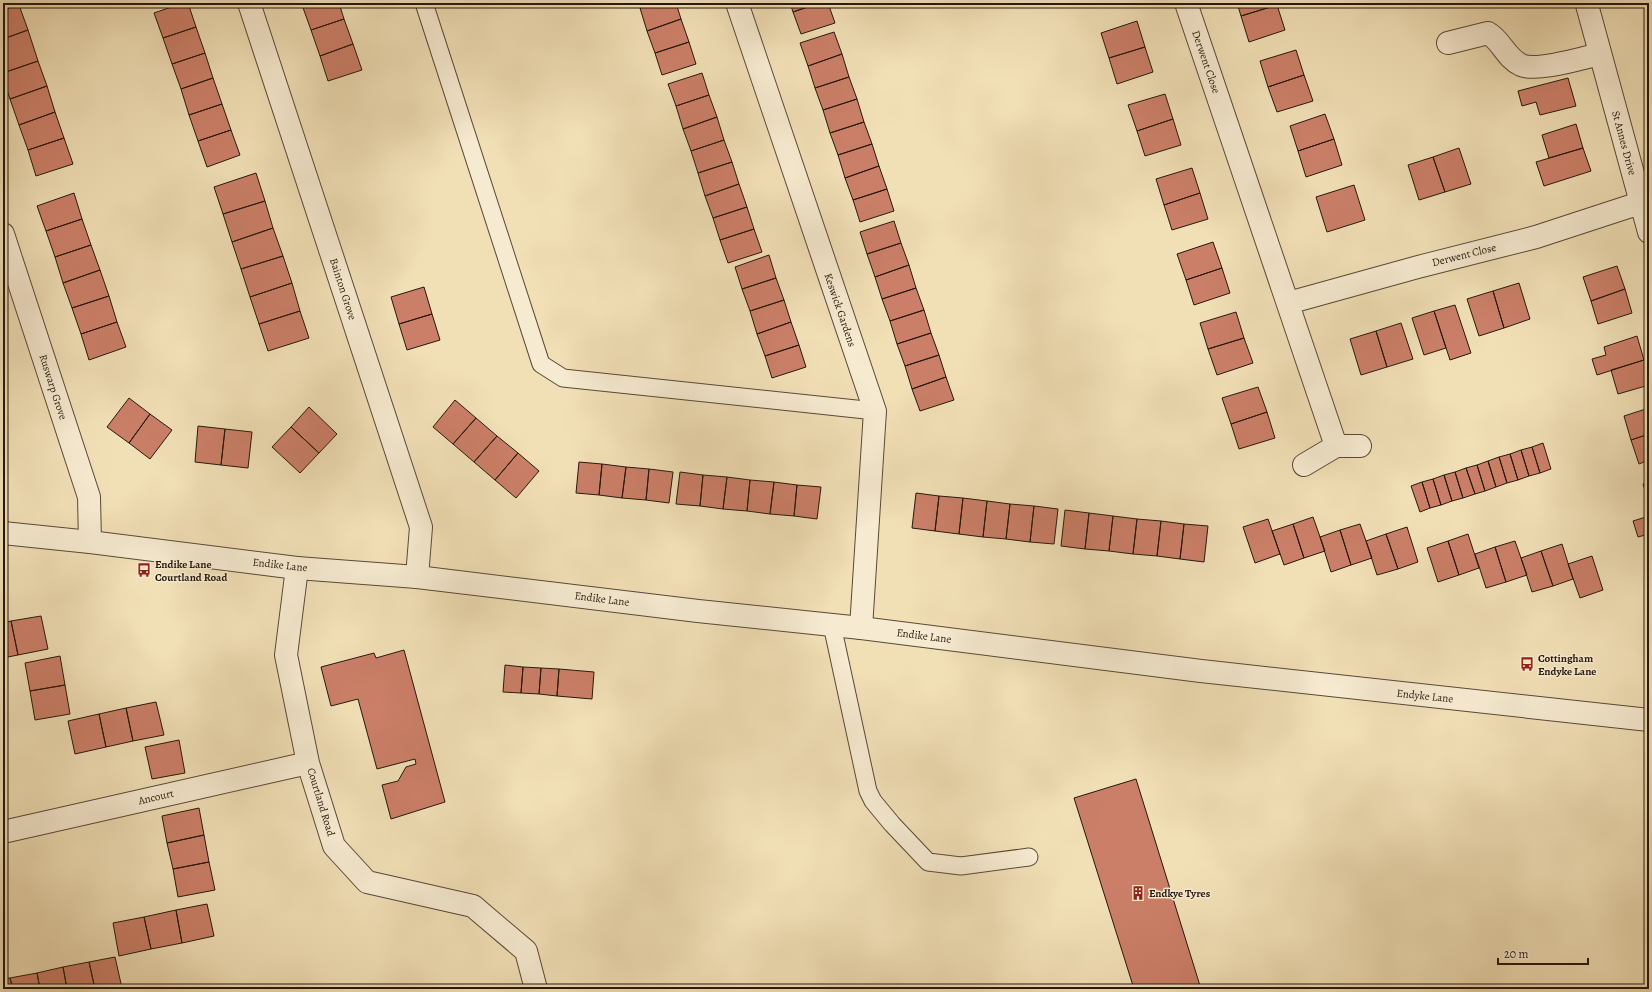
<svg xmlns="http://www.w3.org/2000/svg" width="1652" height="992" viewBox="0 0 1652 992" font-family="Alegreya,serif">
  <rect width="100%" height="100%" fill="#f1dfb6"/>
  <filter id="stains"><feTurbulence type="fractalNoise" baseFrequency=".005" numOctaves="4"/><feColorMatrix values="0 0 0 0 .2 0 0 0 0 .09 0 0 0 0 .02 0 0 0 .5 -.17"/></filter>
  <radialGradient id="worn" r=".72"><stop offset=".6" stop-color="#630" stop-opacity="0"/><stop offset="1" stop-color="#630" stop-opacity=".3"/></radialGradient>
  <path fill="#cb7f68" stroke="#25170b" d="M183,3H188L196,27L163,38L154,13Z
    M307,3H339L344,19L311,30L302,5Z
    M638,3H656L640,8Z
    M656,3H676L681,19L647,31L640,8Z
    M790,3H819L793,12Z
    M819,3H828L835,23L801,34L793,12Z
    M1237,3H1276L1277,5L1241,16Z
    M19,5L28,30L3,39V10Z
    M1277,5L1285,30L1249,42L1241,16Z
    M344,19L353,44L320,56L311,30Z
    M681,19L689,42L655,53L647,31Z
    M1137,21L1145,47L1109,58L1101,33Z
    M1649,22V38L1645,24Z
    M196,27L205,53L172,64L163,38Z
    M28,30L38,61L3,73V39Z
    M834,32L842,54L808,66L800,43Z
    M689,42L696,64L662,75L655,53Z
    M353,44L362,70L328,81L320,56Z
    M1145,47L1153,72L1117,84L1109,58Z
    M1296,50L1304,75L1268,87L1260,61Z
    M205,53L213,78L181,89L172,64Z
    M842,54L849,77L815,88L808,66Z
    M38,61L47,86L10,99L3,78V73Z
    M702,73L709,95L676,106L668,84Z
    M1304,75L1313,101L1277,112L1268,87Z
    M849,77L857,99L823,110L815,88Z
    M213,78L222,104L189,115L181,89Z
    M1568,78L1576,106L1540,115L1536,102L1522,106L1518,91Z
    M47,86L55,112L19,125L10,99Z
    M1165,94L1173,119L1137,131L1128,105Z
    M709,95L717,117L683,129L676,106Z
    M857,99L864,122L830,133L823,110Z
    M222,104L231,130L198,141L189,115Z
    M55,112L64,138L28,150L19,125Z
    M1325,114L1334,139L1298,151L1290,126Z
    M717,117L724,140L691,151L683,129Z
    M1173,119L1181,145L1145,156L1137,131Z
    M864,122L872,144L838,155L830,133Z
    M1576,124L1583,148L1549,158L1542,135Z
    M231,130L240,155L207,167L198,141Z
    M64,138L73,164L36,176L28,150Z
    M1334,139L1342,165L1306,177L1298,151Z
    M724,140L732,162L698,173L691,151Z
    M872,144L879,166L845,178L838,155Z
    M1459,148L1471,184L1445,192L1433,157Z
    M1583,148L1591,171L1544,186L1536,162Z
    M1433,157L1445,192L1419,200L1408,165Z
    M732,162L739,184L705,196L698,173Z
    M879,166L887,189L853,200L845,178Z
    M1192,168L1200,193L1164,205L1156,179Z
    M256,173L265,201L223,214L214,187Z
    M739,184L747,207L713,218L705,196Z
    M1354,185L1365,220L1327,232L1316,197Z
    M887,189L894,211L860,222L853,200Z
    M74,193L82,219L46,231L37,206Z
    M1200,193L1208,219L1172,230L1164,205Z
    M265,201L273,228L232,242L223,214Z
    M747,207L754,229L720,240L713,218Z
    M82,219L91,245L55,257L46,231Z
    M894,221L901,243L867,254L860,232Z
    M273,228L283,256L241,269L232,242Z
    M754,229L762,252L728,263L720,240Z
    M1213,242L1222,268L1186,280L1177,254Z
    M901,243L909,265L875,277L867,254Z
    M91,245L100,270L63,283L55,257Z
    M769,255L776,278L742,289L735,267Z
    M283,256L292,283L250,297L241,269Z
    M909,265L916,288L882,299L875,277Z
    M1617,266L1625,289L1591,301L1583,277Z
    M1222,268L1230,293L1194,305L1186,280Z
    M100,270L109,296L72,308L63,283Z
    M776,278L784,300L750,311L742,289Z
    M292,283L300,311L259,324L250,297Z
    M1519,283L1530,319L1504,328L1493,291Z
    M424,287L432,314L399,324L391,297Z
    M916,288L924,310L890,321L882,299Z
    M1625,289L1632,313L1598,324L1591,301Z
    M1493,291L1504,328L1479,336L1467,299Z
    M109,296L117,322L81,334L72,308Z
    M784,300L791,322L757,334L750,311Z
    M1455,305L1471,353L1450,360L1434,311Z
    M924,310L931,333L897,344L890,321Z
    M300,311L309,338L268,351L259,324Z
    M1434,311L1446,348L1424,355L1412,318Z
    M1236,312L1244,338L1208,349L1200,323Z
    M432,314L440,340L407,350L399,324Z
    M117,322L126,347L89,360L81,334Z
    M791,322L799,345L765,356L757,334Z
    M1401,323L1413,359L1387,367L1376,331Z
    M1376,331L1387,367L1361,375L1350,339Z
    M931,333L939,355L905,366L897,344Z
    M1637,336L1644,360L1597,375L1592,359L1606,355L1604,347Z
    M1244,338L1253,363L1217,375L1208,349Z
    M799,345L806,367L772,378L765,356Z
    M939,355L946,377L912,389L905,366Z
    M1644,360L1649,374V385L1618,394L1611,370Z
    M946,377L954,400L920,411L912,389Z
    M1258,387L1267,412L1231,424L1222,398Z
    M129,398L150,414L129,443L107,427Z
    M455,400L476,418L453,444L433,427Z
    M309,407L337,434L319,453L291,427Z
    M1649,408V434L1631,440L1624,416Z
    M1267,412L1275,438L1239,449L1231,424Z
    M150,414L172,430L150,459L129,443Z
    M476,418L497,436L474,462L453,444Z
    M198,426L225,429L221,465L195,462Z
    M291,427L319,453L300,473L272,447Z
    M225,429L252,432L248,468L221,465Z
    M1649,434V460L1639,464L1631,440Z
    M497,436L518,453L495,480L474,462Z
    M1543,443L1551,469L1540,473L1532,447Z
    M1532,447L1540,473L1529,476L1521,450Z
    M1521,450L1529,476L1518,480L1510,454Z
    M518,453L539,471L516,498L495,480Z
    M1510,454L1518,480L1507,483L1499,457Z
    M1499,457L1507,483L1496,487L1488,461Z
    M1488,461L1496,487L1485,491L1477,465Z
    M579,462L602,464L599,495L576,493Z
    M602,464L626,467L622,498L599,495Z
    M1477,465L1485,491L1475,494L1466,468Z
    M626,467L649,469L646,500L622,498Z
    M1466,468L1475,494L1463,498L1455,472Z
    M649,469L673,472L669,503L646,500Z
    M680,472L703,475L700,506L676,504Z
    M1455,472L1463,498L1452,501L1444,475Z
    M703,475L727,477L723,509L700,506Z
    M1444,475L1452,501L1441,505L1433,479Z
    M727,477L750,480L747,511L723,509Z
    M1433,479L1441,505L1430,508L1422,482Z
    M750,480L774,482L770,514L747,511Z
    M774,482L797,485L794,516L770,514Z
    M1422,482L1430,508L1420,512L1411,486Z
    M1649,482V502L1643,484Z
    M797,485L821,487L817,519L794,516Z
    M916,493L939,496L935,531L912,528Z
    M939,496L963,498L959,534L935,531Z
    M963,498L987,501L983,537L959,534Z
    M987,501L1010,504L1006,539L983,537Z
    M1010,504L1034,506L1030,542L1006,539Z
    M1034,506L1058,509L1054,544L1030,542Z
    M1065,510L1089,513L1085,549L1061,546Z
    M1089,513L1113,516L1109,551L1085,549Z
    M1113,516L1137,519L1133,554L1109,551Z
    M1649,516V534L1638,537L1633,521Z
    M1313,517L1325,551L1304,558L1293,524Z
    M1137,519L1161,521L1157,556L1133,554Z
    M1268,519L1280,554L1255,563L1243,527Z
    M1161,521L1184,524L1180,559L1157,556Z
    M1184,524L1208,526L1204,562L1180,559Z
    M1293,524L1304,558L1284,565L1272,531Z
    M1360,524L1372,558L1351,565L1340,530Z
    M1407,527L1418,562L1398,569L1386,534Z
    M1340,530L1351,565L1331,572L1320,537Z
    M1386,534L1398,569L1377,575L1366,541Z
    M1468,534L1479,568L1459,575L1448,541Z
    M1448,541L1459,575L1438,582L1427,548Z
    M1515,541L1527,575L1506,582L1495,547Z
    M1562,544L1573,579L1553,586L1541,551Z
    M1495,547L1506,582L1486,588L1475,554Z
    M1541,551L1553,586L1532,592L1521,558Z
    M1592,556L1603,590L1580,598L1568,564Z
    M41,616L48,649L18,655L11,621Z
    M11,621L18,655L3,658V623Z
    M404,650L445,802L391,819L382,785L398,781L406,767L416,764L415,759L377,769L358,699L331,706L321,667L374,653L376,658Z
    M60,656L65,685L30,691L25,663Z
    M505,665L523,667L521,693L503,692Z
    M523,667L541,668L539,694L521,693Z
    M541,668L559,669L557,696L539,694Z
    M559,669L594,672L592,699L557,696Z
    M65,685L70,714L35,720L30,691Z
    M156,702L164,735L133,741L126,708Z
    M126,708L133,741L106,747L99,714Z
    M99,714L106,747L75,754L68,721Z
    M179,740L185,773L152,779L145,747Z
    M1136,779L1201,989H1134L1074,798Z
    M199,808L204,835L167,843L162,816Z
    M204,835L209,862L173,869L167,843Z
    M209,862L215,890L178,897L173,869Z
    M207,904L214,936L182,943L176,910Z
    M176,910L182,943L151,949L144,917Z
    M144,917L151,949L119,956L113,923Z
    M115,957L122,988L95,989L89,962Z
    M89,962L95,989H67L63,967Z
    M63,967L67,989H40L37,973Z
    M37,973L40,989H13L10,978Z
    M10,978L13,989H3V979Z"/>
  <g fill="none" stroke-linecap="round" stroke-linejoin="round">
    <defs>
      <path id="service" d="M424,3L541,364L563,378L875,411
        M832,625L868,791L873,801L892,824L928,862L961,866L1029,857"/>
      <path id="minor" d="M249,3L421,527L417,577
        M737,3L875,411L861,628
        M1186,3L1336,446
        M1587,5L1649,232
        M1448,43L1488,33C1501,40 1506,58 1521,65C1537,72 1582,58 1600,54
        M3,234L89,497L90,542
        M1288,303L1418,267L1536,237L1640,203
        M1304,465L1336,446H1360
        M297,568L286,655L308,763L334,846L367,882L473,906L526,951L536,989
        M3,832L308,763"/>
      <path id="tertiary" d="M3,533L90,542L297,568L417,577L698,611L861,628L1201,671L1649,720"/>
    </defs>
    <use href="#service" stroke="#584936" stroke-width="19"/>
    <use href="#minor" stroke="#584936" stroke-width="24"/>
    <use href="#tertiary" stroke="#584936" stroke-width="24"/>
    <use href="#service" stroke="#f6ead0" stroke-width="17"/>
    <use href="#minor" stroke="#f6ead0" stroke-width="22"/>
    <use href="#tertiary" stroke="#f6ead0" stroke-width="22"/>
  </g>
  <defs>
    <symbol id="bus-bare" viewBox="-9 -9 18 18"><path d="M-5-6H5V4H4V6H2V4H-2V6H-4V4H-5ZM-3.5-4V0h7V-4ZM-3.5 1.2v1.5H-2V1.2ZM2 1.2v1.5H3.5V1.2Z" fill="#8f2418" stroke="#f6ead0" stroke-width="2.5" paint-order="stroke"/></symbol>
    <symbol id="building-bare" viewBox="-9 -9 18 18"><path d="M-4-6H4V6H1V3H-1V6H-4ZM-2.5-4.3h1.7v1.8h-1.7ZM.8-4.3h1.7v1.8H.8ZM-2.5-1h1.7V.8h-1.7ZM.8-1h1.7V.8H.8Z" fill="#8f2418" stroke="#f6ead0" stroke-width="2.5" paint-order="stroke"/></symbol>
  </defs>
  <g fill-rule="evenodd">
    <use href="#bus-bare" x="134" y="560" width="20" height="20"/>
    <use href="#bus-bare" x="1517" y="654" width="20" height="20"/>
    <use href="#building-bare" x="1128" y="883" width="20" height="20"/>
  </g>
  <g text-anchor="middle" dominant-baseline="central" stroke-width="3" stroke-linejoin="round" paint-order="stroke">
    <g font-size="11" fill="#25170b" stroke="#f6ead0">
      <text transform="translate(1206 62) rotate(71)">Derwent Close</text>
      <text transform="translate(1624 143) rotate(75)">St Annes Drive</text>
      <text transform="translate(1464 255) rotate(-14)">Derwent Close</text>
      <text transform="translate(343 289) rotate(72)">Bainton Grove</text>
      <text transform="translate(840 310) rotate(71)">Keswick Gardens</text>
      <text transform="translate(53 387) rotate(72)">Ruswarp Grove</text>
      <text transform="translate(280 565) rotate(6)">Endike Lane</text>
      <text transform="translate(602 599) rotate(7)">Endike Lane</text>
      <text transform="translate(924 636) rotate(7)">Endike Lane</text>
      <text transform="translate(1425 696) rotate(6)">Endyke Lane</text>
      <text transform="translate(156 797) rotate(-13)">Ancourt</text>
      <text transform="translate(321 802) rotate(73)">Courtland Road</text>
    </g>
    <g font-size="11" font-weight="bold" fill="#25170b" stroke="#f6ead0" text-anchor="start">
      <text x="155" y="564">Endike Lane<tspan x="155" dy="13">Courtland Road</tspan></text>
      <text x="1538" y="658">Cottingham<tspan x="1538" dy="13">Endyke Lane</tspan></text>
      <text x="1149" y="893">Endkye Tyres</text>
    </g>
  </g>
  <rect width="1652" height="992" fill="none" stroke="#f1dfb6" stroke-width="16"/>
  <rect x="4" y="4" width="1644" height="984" fill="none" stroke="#25170b" stroke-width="2"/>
  <rect x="8" y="8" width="1636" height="976" fill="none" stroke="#25170b"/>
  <path d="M1498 958v6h90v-6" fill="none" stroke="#25170b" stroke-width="2"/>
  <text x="1504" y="958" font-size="12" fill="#25170b" stroke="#f6ead0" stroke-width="3" paint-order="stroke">20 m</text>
  <rect width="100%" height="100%" filter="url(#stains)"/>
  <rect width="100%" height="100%" fill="url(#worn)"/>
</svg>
